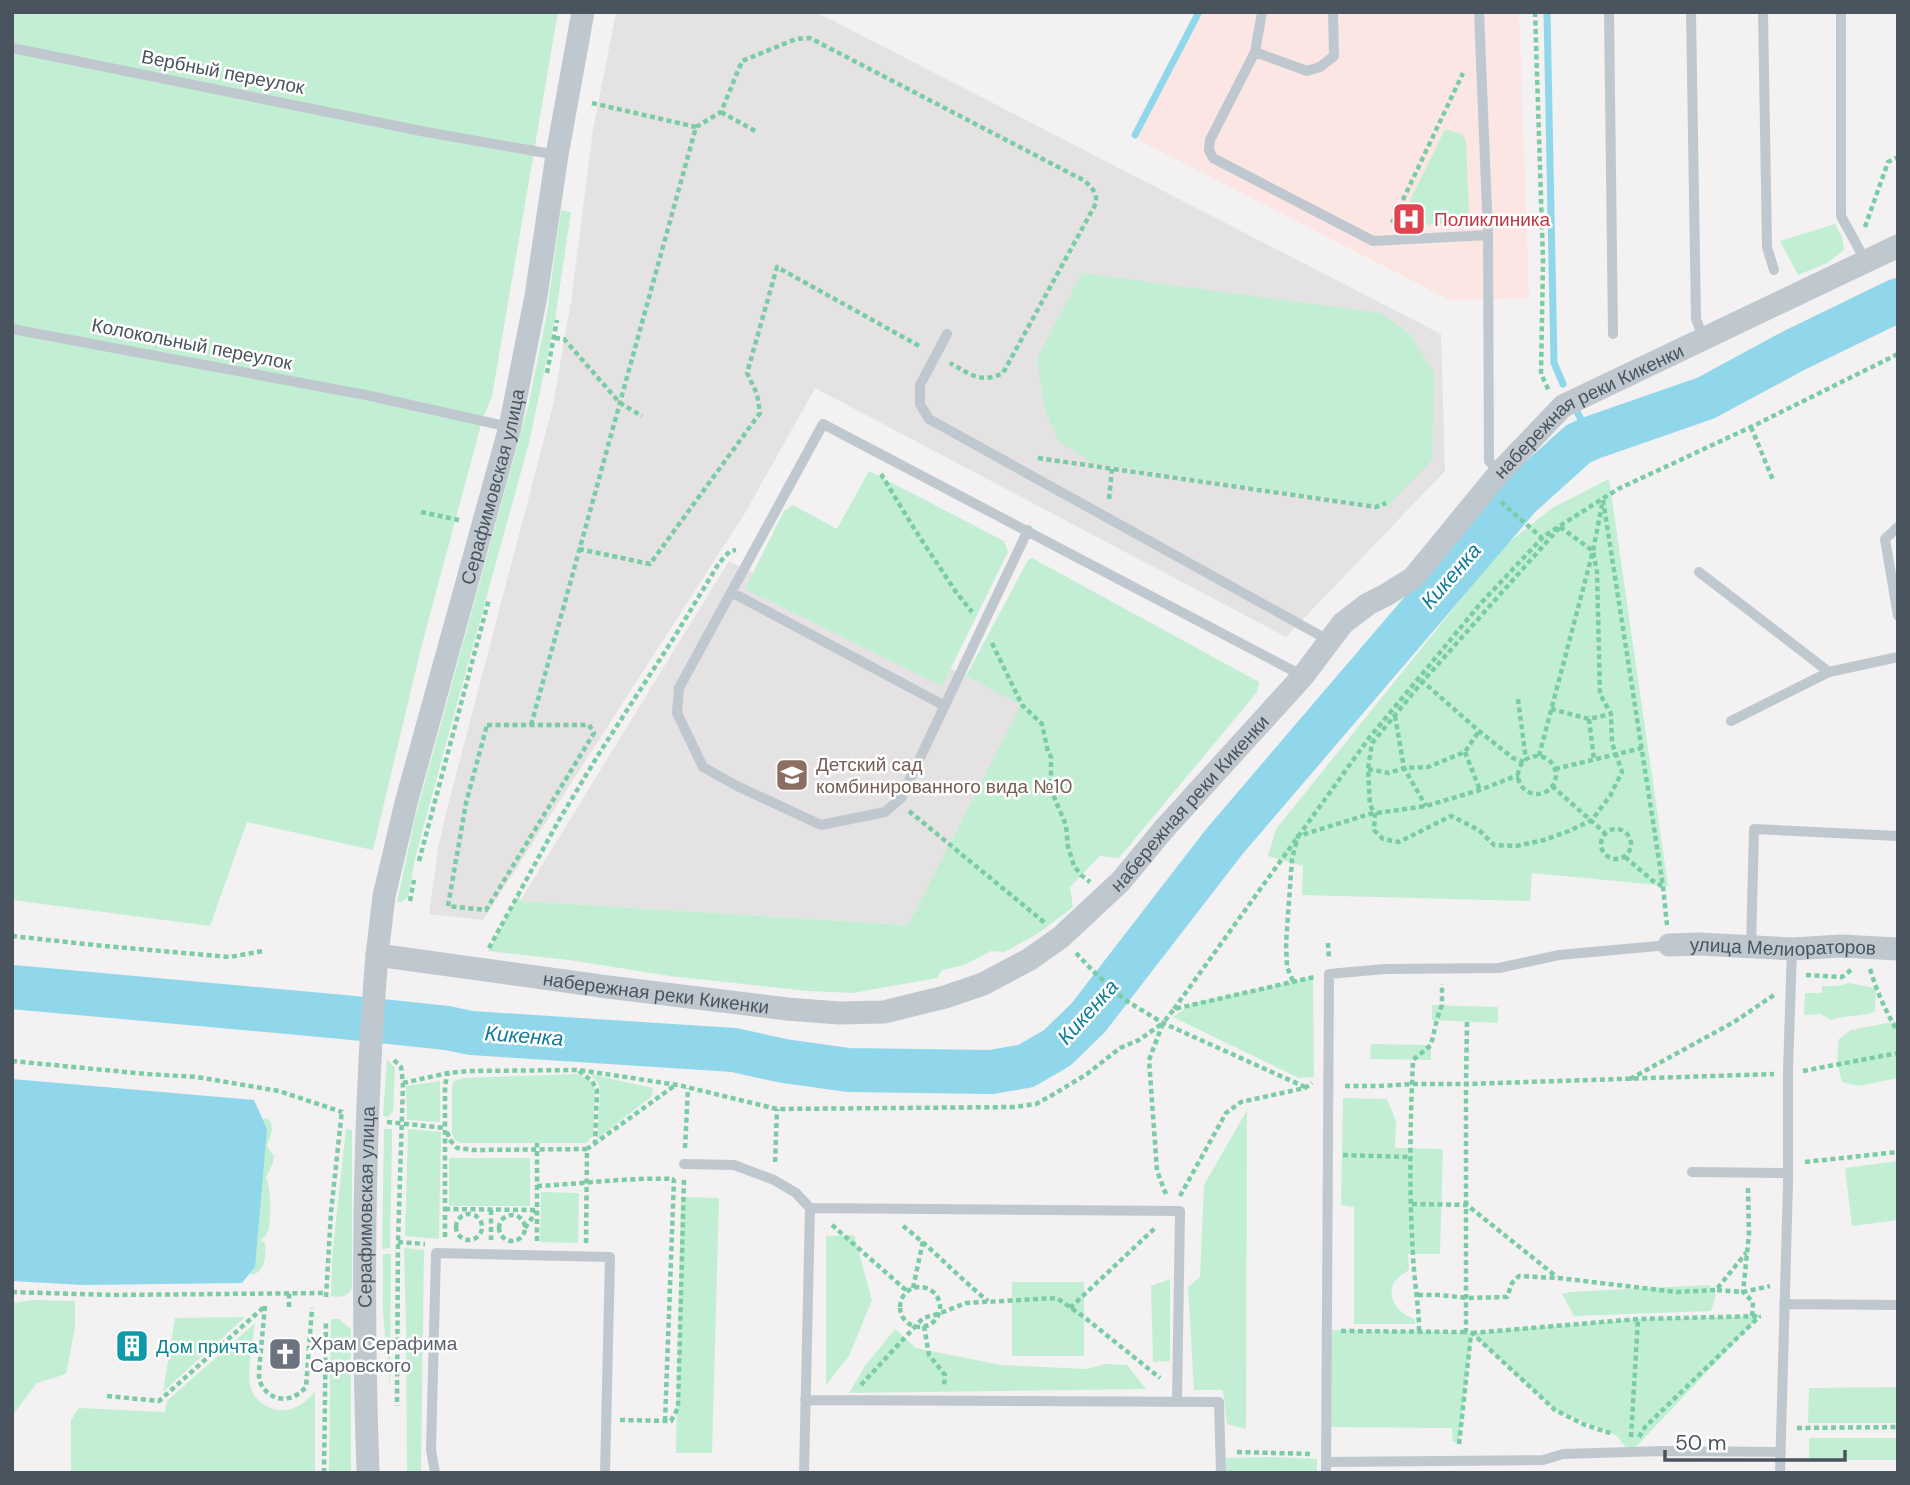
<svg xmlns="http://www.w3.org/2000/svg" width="1910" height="1485" viewBox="0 0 1910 1485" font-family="'DM Sans',sans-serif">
  <rect width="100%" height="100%" fill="#f3f1f1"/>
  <path fill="#e4e2e3" d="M616,12H816L1441,334L1445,471L1286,637L815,388L745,513L483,920L429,914L438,849L447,809L553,405L571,302L593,130Z
    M729,561L960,673L1023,706L908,925L520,901Z"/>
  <path fill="#fbe6e4" d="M1203,12H1519L1529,298L1450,300L1137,139Z"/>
  <path fill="#c2efd4" d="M12,12H558L492,396L482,421L421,648L373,850L247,822L210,926L12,900Z
    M1445,129L1462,134L1466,141L1469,213L1465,219L1459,222L1397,227Z
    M561,210L571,212L555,319L530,439L445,748L415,859L408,897L402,902H397L415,818L528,407L546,318Z
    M1835,224L1842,237L1844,250L1827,263L1798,275L1780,241Z
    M1082,273L1380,313L1410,334L1434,373L1432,460L1387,507L1093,463L1059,442L1045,410L1037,358Z
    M869,471L1004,541L1008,552L942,686L745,589L784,511L793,505L837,529Z
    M1609,479L1668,886L1532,873L1530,901L1302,895L1303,866L1268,856L1276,829L1503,547L1552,508Z
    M1032,558L1259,682L1257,692L1119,858L1100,856L1070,887L1073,907L1040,932L1005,952L991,951L964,965L942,970L937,978L853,993L808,991L670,976L569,960L488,951L520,892V901L908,925L1021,705L966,676L1028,560Z
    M1313,977L1314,1077L1299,1078L1173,1017L1193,1003Z
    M1848,983L1876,988L1875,1012C1861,1017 1844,1015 1831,1020L1821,1014L1804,1015L1805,993H1822V986H1839Z
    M1432,1005L1498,1007V1023L1432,1020Z
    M1898,1021V1078L1859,1086L1842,1082L1837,1061L1839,1039L1851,1030Z
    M1371,1044L1431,1045V1060L1370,1059Z
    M387,1059L395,1068L393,1112L388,1117L383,1116Z
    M578,1074L589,1080L595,1089L593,1136L586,1143H460L454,1139L452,1133V1086L454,1081L462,1078Z
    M590,1074L653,1088L652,1096L597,1139L600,1089L598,1083Z
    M440,1081V1122L407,1120L406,1086Z
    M1343,1098L1387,1099L1396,1121L1395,1148L1443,1149L1440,1254H1408L1409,1270C1403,1274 1395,1278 1393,1285C1387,1300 1401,1316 1415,1319V1324H1354V1207L1341,1205Z
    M1247,1110L1246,1429L1227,1424L1223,1390H1194L1188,1287L1200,1277L1204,1185Z
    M266,1118L271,1122L272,1131L267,1146L274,1156L273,1163L266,1177C271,1188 272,1219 268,1231C266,1236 265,1236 261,1240L265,1243C266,1256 266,1272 251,1275L246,1267L258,1122Z
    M346,1129L352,1130V1288C347,1297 340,1298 331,1296L332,1258Z
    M384,1129H392V1143L390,1248L382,1249Z
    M408,1129L441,1132L439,1239L405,1236Z
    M449,1158H530V1206H449Z
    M1898,1161V1220L1852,1226L1845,1168Z
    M541,1192L579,1193L578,1243L540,1242Z
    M681,1197L719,1198L712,1453H676Z
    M854,1235L872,1300L849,1356L826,1385V1236Z
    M404,1248L424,1250L421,1473H407L406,1323Z
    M383,1254H391L390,1389L383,1313Z
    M1170,1279V1361L1153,1362L1151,1286Z
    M1012,1282H1084V1356H1012Z
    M1709,1285L1716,1295L1711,1311L1574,1316L1562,1294L1570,1292Z
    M33,1300L75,1301V1327L66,1374L37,1383L12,1416V1303Z
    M1760,1316L1630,1453L1616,1435L1555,1410L1472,1334L1459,1442H1453L1452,1428L1326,1427L1327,1330L1419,1331L1472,1333L1638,1319Z
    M245,1317L163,1392L175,1318Z
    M331,1319H339L351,1329V1473H329Z
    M255,1323C253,1340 247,1369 250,1385C253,1405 281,1417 298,1406C305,1403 310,1396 315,1391V1473H71V1420L79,1408L165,1412L167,1401Z
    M895,1329L916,1348L1001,1365L1087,1369L1105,1364L1127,1365L1146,1389L849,1393L865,1366Z
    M1898,1387V1423H1808L1809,1388Z
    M1809,1438H1898V1460H1809Z
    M1272,1457L1317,1459V1472L1226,1473L1225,1458Z"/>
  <path fill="#90d7eb" d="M432,1006L448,1009L447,1028L442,1043L424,1041V1010Z
    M12,1079L254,1100L267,1129L255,1267L242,1283L83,1285L12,1281Z"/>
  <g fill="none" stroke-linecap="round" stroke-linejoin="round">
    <path stroke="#90d7eb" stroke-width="7" d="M1547,12L1554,363L1563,384
      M1135,135L1199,12
      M1574,406L1591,438
      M343,1017L345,1002"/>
    <path stroke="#90d7eb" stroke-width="44" d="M12,987L343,1017L447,1028L471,1033L734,1050L784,1061L848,1070L991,1072L1026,1066L1057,1048L1088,1018L1224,842L1519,497L1578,444L1591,438L1706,398L1795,350L1898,300"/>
    <path stroke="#7acca5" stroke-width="4.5" stroke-dasharray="5 3.5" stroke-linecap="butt" d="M1535,12L1543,261L1541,374L1549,391
      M592,103L696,127
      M721,112L757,132
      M1392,223L1463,73
      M1865,227L1888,162L1898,157
      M555,338L564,339L620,403L642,416
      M547,373L557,320
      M1751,427L1773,480
      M1038,458L1376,507L1386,503
      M881,474L915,530L956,592L972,612
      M1109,499L1112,469
      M1603,500L1663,886L1667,925
      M1501,502L1542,538
      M421,512L459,520
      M1560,527L1593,551L1597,572L1600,694L1611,714L1612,743L1622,772L1610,796L1592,820L1569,831L1544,840L1516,846L1494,845L1479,830L1451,816L1399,842L1383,839L1374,830L1375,814L1370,805L1368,769L1372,743L1423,681Z
      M579,549L650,564L760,413L757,394L747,373L777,267L921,347
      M992,643L1022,705L1042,724L1048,752L1051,757V790L1066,825L1068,847L1074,866L1081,875L1090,882
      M1421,680L1479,731L1513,758L1524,762
      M1518,699L1526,760
      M1551,709L1589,719L1611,714
      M1395,716L1404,768L1426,806
      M1589,719L1594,760
      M487,725H589L594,733L486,910L448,906L466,803Z
      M531,725L696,127L721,112L742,61L796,39L810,38L1085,181C1092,188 1100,195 1094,207L1003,373C981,384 970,374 950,363
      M1465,752L1480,790
      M1539,756L1593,551L1602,505
      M1518 775a19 19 0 1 1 38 0a19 19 0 1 1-38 0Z
      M1368,769L1389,773L1404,768L1428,767L1465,752L1479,731
      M1555,769L1642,748
      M1552,786L1605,833
      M909,811L1045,923
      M1601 844a15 15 0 1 1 30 0a15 15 0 1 1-30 0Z
      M1625,857L1653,881L1662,886
      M419,861L489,599
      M410,901L414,880
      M12,936L104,946L230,957L263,951
      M1328,943L1329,960
      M489,948L559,820L600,752L675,636L719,563L730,551L736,550
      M1076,953L1093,971L1125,1000L1163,1023L1305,1087
      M1870,969C1877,992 1886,1012 1898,1032
      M1806,975L1842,977L1851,970
      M1293,981L1287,967L1286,943L1292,859L1298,836L1370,814L1426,806L1480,790L1513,777H1519
      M1174,1009L1369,738L1481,603L1544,536L1618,489L1751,427L1898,354
      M1467,1022L1466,1084V1332L1472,1333L1555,1410L1585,1425L1613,1434
      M394,1060L401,1067L403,1083L398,1242L397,1406
      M12,1061L146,1074L197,1077L279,1091L342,1112
      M579,1071L592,1081L597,1090L595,1142
      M1803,1071L1898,1053
      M1630,1079L1734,1022L1774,995
      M403,1083L448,1073L468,1071L579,1070L678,1085L777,1109L1014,1107L1036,1104L1054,1094L1087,1074L1120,1048L1139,1040L1163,1023
      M1345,1086H1379L1412,1084H1466L1774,1074
      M387,1122L446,1128
      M447,1132L450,1140L457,1148L474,1150L587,1149
      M685,1148L688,1088
      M1343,1155L1410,1157
      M775,1162L777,1109
      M1805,1162L1898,1152
      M537,1186C583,1184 629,1177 674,1179
      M1748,1188L1749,1234L1743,1292L1753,1302L1752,1316
      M1166,1194L1157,1171L1149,1060L1163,1023L1174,1009L1314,977
      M1180,1196L1226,1113L1241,1102L1305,1088L1312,1083
      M1412,1204L1467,1205L1557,1277
      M445,1209L537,1210
      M491,1210V1240
      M456 1227a13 13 0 1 1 26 0a13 13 0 1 1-26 0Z
      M499 1228a13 13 0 1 1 26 0a13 13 0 1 1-26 0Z
      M832,1225L907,1291
      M903,1226C933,1249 958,1277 988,1301
      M525,1228L537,1211
      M445,1237V1085L448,1073
      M537,1241V1143
      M398,1242L425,1244
      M586,1243L587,1149L674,1086
      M900 1307a20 20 0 1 1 40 0a20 20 0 1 1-40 0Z
      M913,1288L923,1241
      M1717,1290L1743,1292L1770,1286
      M12,1292L113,1295L325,1293
      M1418,1295H1440L1467,1298L1507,1297L1512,1283L1519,1276L1558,1278L1677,1292L1716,1290L1746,1253
      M326,1297L331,1212L342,1110
      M265,1306L259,1371V1380L263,1388L269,1394L276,1398L285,1399L293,1397L300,1393L306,1387L312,1308
      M289,1307V1293
      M1070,1308L1156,1227
      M924,1326L929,1355L945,1375L944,1386
      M1341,1331L1466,1332
      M1419,1331C1419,1305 1414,1281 1413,1255C1409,1190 1410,1124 1413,1060L1431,1045L1437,1019L1442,1005V984
      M1472,1333L1638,1319L1761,1316
      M861,1385L923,1318L938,1314L966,1303L1057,1298L1084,1317L1160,1378
      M107,1396L159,1401L264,1307
      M620,1420L671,1421L678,1408L684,1178
      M665,1421L674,1179L676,1177
      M1797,1428L1898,1427
      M1631,1437L1638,1319
      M1639,1437L1645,1427L1760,1316
      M1459,1444L1471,1334
      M1237,1452L1312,1454
      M324,1473L326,1320"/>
    <path stroke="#c0c8cf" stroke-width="10" d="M1262,12L1255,52L1210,140L1209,150L1213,158L1373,241L1488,235
      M1479,12L1488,235L1489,461L1500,472
      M1609,12L1613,334
      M1691,12L1696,319L1704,340
      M1763,12L1767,247L1774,270
      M1841,12V216L1865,260
      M12,48L426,132L557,155
      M1255,52L1307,71L1320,67L1334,56L1333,12
      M12,329L366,395L510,427
      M947,334L920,385V404L929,419L1330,641
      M1898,527L1885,539L1898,616
      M1028,530L901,798L885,812L821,825L737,786L703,767L677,713L679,688L823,424L1303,676
      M1699,572L1829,672
      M731,592L945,706
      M1731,721L1829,672L1898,657
      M1751,947L1754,829L1898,836
      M684,1164L734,1165L774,1180L796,1193L810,1208
      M1692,1172L1788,1173
      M1784,1304L1898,1305
      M805,1400L1219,1402L1221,1473
      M1326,1462L1543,1460L1563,1454L1663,1451L1781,1452
      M435,1473L431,1450L436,1253L610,1257L605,1473
      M804,1473L810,1208L1180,1211L1177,1402
      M1326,1473L1329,974L1385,969L1499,968L1559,955L1669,945
      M1780,1473L1788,1182V1071L1792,949"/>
    <g stroke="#c0c8cf" stroke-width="23">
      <path id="s1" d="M1669,945L1699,944L1792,949L1841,946L1898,949"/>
      <path id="s2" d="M377,955L384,896L406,803L510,427L536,296L557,155L583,12"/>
      <path id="s3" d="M368,1473C362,1300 363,1127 377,955L608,987L787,1009L839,1013L884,1012L945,997L983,984L1030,959L1061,937L1121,881L1164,829L1303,676L1343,623L1368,604L1386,595L1413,578L1500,472L1563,406L1898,246"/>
    </g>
  </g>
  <defs>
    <symbol id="hospital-square" viewBox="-11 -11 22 22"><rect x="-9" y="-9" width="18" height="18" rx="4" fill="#e0444e" stroke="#fff"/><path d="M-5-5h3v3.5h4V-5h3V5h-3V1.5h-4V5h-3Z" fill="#fff"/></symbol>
    <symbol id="school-square" viewBox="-11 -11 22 22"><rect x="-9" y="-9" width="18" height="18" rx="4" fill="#8d6e63" stroke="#fff"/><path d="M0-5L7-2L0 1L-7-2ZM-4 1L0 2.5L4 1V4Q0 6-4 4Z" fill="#fff"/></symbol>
    <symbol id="building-square" viewBox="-11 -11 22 22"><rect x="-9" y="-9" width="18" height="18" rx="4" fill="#0f9aa8" stroke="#fff"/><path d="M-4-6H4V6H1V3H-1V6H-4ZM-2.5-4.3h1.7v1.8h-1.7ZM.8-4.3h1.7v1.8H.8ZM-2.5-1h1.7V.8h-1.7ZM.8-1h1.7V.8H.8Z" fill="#fff"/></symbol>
    <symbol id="church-square" viewBox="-11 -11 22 22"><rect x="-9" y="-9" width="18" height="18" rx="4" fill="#6b7280" stroke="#fff"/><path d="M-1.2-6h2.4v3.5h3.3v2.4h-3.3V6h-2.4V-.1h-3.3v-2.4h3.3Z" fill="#fff"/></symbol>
  </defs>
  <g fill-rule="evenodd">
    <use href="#hospital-square" x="1390" y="200" width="38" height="38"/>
    <use href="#school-square" x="773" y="756" width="38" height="38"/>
    <use href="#building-square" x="113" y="1327" width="38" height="38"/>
    <use href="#church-square" x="266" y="1335" width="38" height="38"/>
  </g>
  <g text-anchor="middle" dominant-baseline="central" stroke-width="5" stroke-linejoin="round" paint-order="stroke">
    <g font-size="19" fill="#49545e" stroke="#fff">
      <text transform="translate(223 72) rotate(11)">Вербный переулок</text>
      <text transform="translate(192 344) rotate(11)">Колокольный переулок</text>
      <text stroke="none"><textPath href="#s3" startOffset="1976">набережная реки Кикенки</textPath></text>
      <text stroke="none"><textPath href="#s2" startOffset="483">Серафимовская улица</textPath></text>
      <text stroke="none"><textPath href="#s3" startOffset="1409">набережная реки Кикенки</textPath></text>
      <text stroke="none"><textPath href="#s1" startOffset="114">улица Мелиораторов</textPath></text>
      <text stroke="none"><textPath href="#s3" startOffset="800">набережная реки Кикенки</textPath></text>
      <text stroke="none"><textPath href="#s3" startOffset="266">Серафимовская улица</textPath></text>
    </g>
    <g font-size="19" fill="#be3a42" stroke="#fff" text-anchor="start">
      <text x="1434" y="219">Поликлиника</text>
    </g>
    <g font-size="19" fill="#785e54" stroke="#fff" text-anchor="start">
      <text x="816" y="764">Детский сад<tspan x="816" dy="22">комбинированного вида №10</tspan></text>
    </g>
    <g font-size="19" fill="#5b616d" stroke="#fff" text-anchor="start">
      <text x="310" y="1343">Храм Серафима<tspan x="310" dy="22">Саровского</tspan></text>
    </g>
    <g font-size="19" fill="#0d838f" stroke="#fff" text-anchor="start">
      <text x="156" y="1346">Дом причта</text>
    </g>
    <g font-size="21" font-style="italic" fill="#107c9c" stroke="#fff">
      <text transform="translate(1451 576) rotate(-49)">Кикенка</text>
      <text transform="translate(1088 1012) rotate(-48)">Кикенка</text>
      <text transform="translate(524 1036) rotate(4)">Кикенка</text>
    </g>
  </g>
  <rect width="1910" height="1485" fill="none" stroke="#49545e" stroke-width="28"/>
  <path d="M1665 1450v10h180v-10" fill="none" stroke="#49545e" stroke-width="3.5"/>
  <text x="1675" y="1450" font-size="21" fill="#49545e" stroke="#ffffff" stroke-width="5" paint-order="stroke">50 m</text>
</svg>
